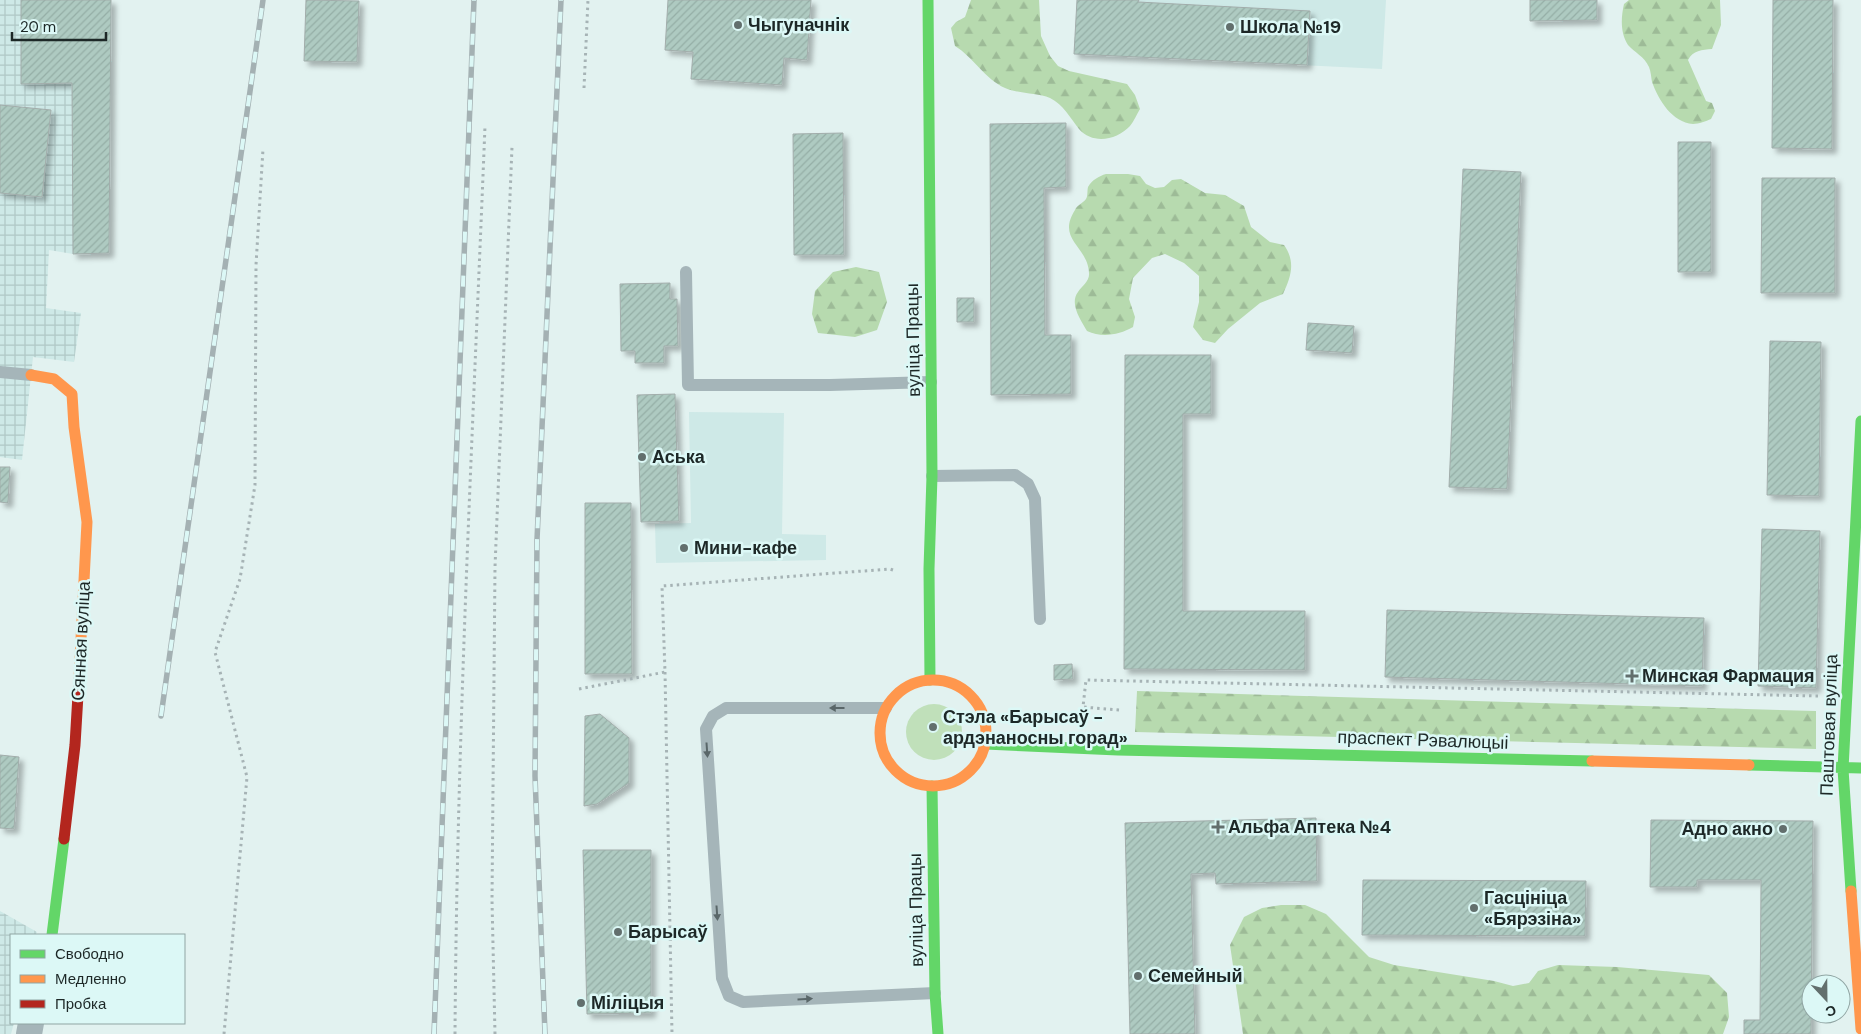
<svg xmlns="http://www.w3.org/2000/svg" width="1861" height="1034" viewBox="0 0 1861 1034" font-family="'DM Sans',sans-serif">
  <defs>
    <pattern id="industrial-grid" width="8" height="8" patternUnits="userSpaceOnUse" patternTransform="scale(1.25)"><rect width="8" height="8" fill="#cee9e7"/><path d="M0 4h8M4 0v8" fill="none" stroke="#b0c8c6"/></pattern>
    <pattern id="forest-firs" width="22" height="20" patternUnits="userSpaceOnUse" patternTransform="scale(1.25)"><rect width="22" height="20" fill="#b7daaf"/><path d="M5 1l3.5 6h-7zM16 11l3.5 6h-7z" fill="#9dbb97"/></pattern>
    <pattern id="building-hatch" width="6" height="6" patternUnits="userSpaceOnUse" patternTransform="scale(1.25)"><rect width="6" height="6" fill="#aecac1"/><path d="M-1 1l2-2M0 6l6-6M5 7l2-2" fill="none" stroke="#95aea6"/></pattern>
    <filter id="shadow"><feDropShadow dx="4.5" dy="4.5" stdDeviation="2.5" flood-color="#0004"/></filter>
  </defs>
  <rect width="100%" height="100%" fill="#e2f2f0"/>
  <path fill="#cee9e7" d="M1077,0H1386L1382,69L1074,54Z
    M689,412L784,413L782,534L826,535V560L656,563L655,524L691,523Z"/>
  <path fill="url(#industrial-grid)" d="M0,0H111L109,253L73,254L49,250L46,308L81,313L74,362L33,357L22,460L0,457Z
    M0,911L37,932L36,935H11V1023H14L11,1034H0Z"/>
  <path fill="#c0e0ba" d="M906 732a28 28 0 1 1 56 0a28 28 0 1 1-56 0Z"/>
  <path fill="url(#forest-firs)" d="M971,0H1039L1041,36L1050,56L1058,66L1069,71L1127,84L1135,95L1140,109C1137,114 1134,121 1130,126C1117,140 1093,145 1079,129C1071,119 1063,104 1050,98C1037,93 1019,94 1005,88C985,79 973,57 955,46L951,28L956,22L965,17Z
    M1629,0H1720L1721,25L1712,49C1702,50 1693,50 1688,60L1706,101L1712,103L1715,111L1711,119C1706,121 1699,124 1693,124C1672,122 1659,101 1652,82C1651,77 1651,72 1649,67C1644,56 1635,53 1628,45C1620,33 1621,17 1624,4Z
    M1106,174H1128L1140,176L1146,184L1155,188L1164,187L1172,180L1181,179L1205,193L1225,195L1244,206L1251,227L1270,242L1284,245C1296,262 1291,277 1283,294L1260,303L1228,329L1215,343L1203,340L1193,327L1199,302V276L1184,263L1165,254L1152,258L1133,278L1129,299L1135,317L1133,327C1119,335 1102,338 1087,331C1081,320 1069,304 1078,292C1082,286 1090,281 1089,273C1088,246 1056,240 1075,210C1077,205 1083,203 1086,199C1088,196 1087,191 1088,187C1092,180 1099,176 1106,174Z
    M856,267L879,272L887,302L877,330L855,337L818,333L812,314L815,291L833,272Z
    M1137,691L1816,711V749L1135,732Z
    M1281,905H1305L1326,914L1369,957L1394,965L1494,981L1513,986L1529,983L1538,971L1558,965L1617,967L1709,975L1727,993L1729,1017L1723,1034H1243L1230,945L1244,917L1262,908Z"/>
  <path fill="url(#building-hatch)" stroke="#a2adab" filter="url(#shadow)" d="M21,0H111L109,253L73,254L72,83L21,84Z
    M306,0L359,1L357,62L304,61Z
    M668,0H811L807,60L784,58L782,85L691,79L693,52L665,50Z
    M1077,0H1139L1138,2L1310,11L1307,65L1074,54Z
    M1530,0H1597V20L1530,21Z
    M1773,0H1833L1832,149L1772,148Z
    M0,105L51,110L42,197L0,193Z
    M1066,123V187L1044,188L1045,335H1071V394L991,395L990,124Z
    M843,133L844,255H794L793,134Z
    M1678,142H1711V272H1678Z
    M1463,169L1521,172L1507,489L1449,487Z
    M1762,178H1835V293H1761Z
    M670,283V299H677L678,346H664V363H635V351H621L620,284Z
    M957,298H974V322H957Z
    M1308,323L1354,326L1352,353L1306,350Z
    M1770,341L1821,342L1819,496L1767,495Z
    M1125,355H1211V414H1183V611H1305V670L1124,669Z
    M675,394L679,521L641,522L637,395Z
    M0,467H10L8,503L0,502Z
    M585,503H631L632,674H585Z
    M1762,529L1820,531L1816,688L1758,686Z
    M1387,610L1704,618L1702,686L1385,677Z
    M1072,664L1073,679L1054,680V665Z
    M600,714L629,738V783L597,804L584,806L585,716Z
    M0,755L19,757L14,829L0,828Z
    M1316,818L1317,881L1216,884L1215,873L1191,874L1195,1034H1130L1125,823Z
    M1651,820L1813,821L1811,1034H1744V1020H1760L1761,880H1697V887H1650Z
    M583,850H651V1013L587,1014Z
    M1363,880L1586,881L1585,936L1362,935Z"/>
  <g fill="none" stroke-linecap="round" stroke-linejoin="round">
    <path stroke="#a6b3b5" stroke-width="3" stroke-dasharray="2.5 4" stroke-linecap="butt" d="M584,88L588,0
      M665,672L672,1034
      M579,689L665,672L662,586L890,569L893,570
      M1119,710L1083,707L1086,680L1818,696
      M224,1034L247,777L215,652L240,579L255,485L256,265L263,149
      M455,1034C457,731 473,429 485,126
      M495,1034L492,900L495,567L512,147"/>
    <path stroke="#a5b5b9" stroke-width="12" d="M686,272L688,385H830L931,382
      M0,372L31,375
      M932,476L1015,475L1028,484L1035,499L1040,619
      M886,708H726L713,716L706,729L722,978L729,996L743,1002L935,993"/>
    <path stroke="#a5b5b9" stroke-width="26" d="M29,1034L31,1023"/>
    <path stroke="#63d668" stroke-width="11" d="M928,0L932,476L929,569L930,680
      M985,744L1118,750L1592,761
      M1749,765L1861,768
      M932,786L935,993L938,1034
      M1851,891L1843,769L1861,421
      M52,935L64,839"/>
    <path stroke="#ff974d" stroke-width="11" d="M31,375L54,379L72,394L74,427L87,522L79,678
      M880 733a53 53 0 1 1 106 0a53 53 0 1 1-106 0Z
      M1592,761L1749,765
      M1851,891L1861,1029"/>
    <path stroke="#b3261e" stroke-width="11" d="M64,839L75,745L79,678"/>
    <defs>
      <path id="rail" d="M161,716L263,0
        M434,1034L474,0
        M545,1034L535,776L537,540L561,0"/>
    </defs>
    <use href="#rail" stroke="#a4b1b3" stroke-width="5.5"/>
    <use href="#rail" stroke="#dcf8f6" stroke-width="4" stroke-dasharray="11" stroke-linecap="butt"/>
  </g>
  <defs><path id="oneway-solid" d="M-6-.8H1V-3.2L6.5 0L1 3.2V.8H-6Z" transform="scale(1.25)"/></defs>
  <g fill="#5a6769">
    <use href="#oneway-solid" transform="translate(837 708) rotate(180)"/>
    <use href="#oneway-solid" transform="translate(707 750) rotate(86)"/>
    <use href="#oneway-solid" transform="translate(717 913) rotate(86)"/>
    <use href="#oneway-solid" transform="translate(805 999) rotate(-3)"/>
  </g>
  <g fill="#626f6d" stroke="#dcf8f6" stroke-width="2">
    <circle cx="738" cy="25" r="5"/>
    <circle cx="1230" cy="27" r="5"/>
    <circle cx="642" cy="457" r="5"/>
    <circle cx="684" cy="548" r="5"/>
    <path d="M1629.5 668.5h5v5h5v5h-5v5h-5v-5h-5v-5h5z"/>
    <circle cx="933" cy="727" r="5"/>
    <path d="M1215.5 819.5h5v5h5v5h-5v5h-5v-5h-5v-5h5z"/>
    <circle cx="1783" cy="829" r="5"/>
    <circle cx="1474" cy="908" r="5"/>
    <circle cx="618" cy="932" r="5"/>
    <circle cx="1138" cy="976" r="5"/>
    <circle cx="581" cy="1003" r="5"/>
  </g>
  <g text-anchor="middle" dominant-baseline="central" stroke-width="5" stroke-linejoin="round" paint-order="stroke">
    <g font-size="18" font-weight="bold" fill="#1d2827" stroke="#dcf8f6" text-anchor="start">
      <text x="748" y="25">Чыгуначнік</text>
      <text x="1240" y="27">Школа №19</text>
      <text x="652" y="457">Аська</text>
      <text x="694" y="548">Мини-кафе</text>
      <text x="1642" y="676">Минская Фармация</text>
      <text x="943" y="717">Стэла «Барысаў -<tspan x="943" dy="21">ардэнаносны горад»</tspan></text>
      <text x="1228" y="827">Альфа Аптека №4</text>
      <text x="1773" y="829" text-anchor="end">Адно акно</text>
      <text x="1484" y="898">Гасцініца<tspan x="1484" dy="21">«Бярэзіна»</tspan></text>
      <text x="628" y="932">Барысаў</text>
      <text x="1148" y="976">Семейный</text>
      <text x="591" y="1003">Міліцыя</text>
    </g>
    <g font-size="18" fill="#1d2827" stroke="#dcf8f6">
      <text transform="translate(913 340) rotate(-91)">вуліца Працы</text>
      <text transform="translate(81 641) rotate(-87)">Сянная вуліца</text>
      <text transform="translate(1829 725) rotate(-88)">Паштовая вуліца</text>
      <text transform="translate(1423 740) rotate(2)">праспект Рэвалюцыі</text>
      <text transform="translate(916 910) rotate(-91)">вуліца Працы</text>
    </g>
  </g>
  <rect x="10" y="934" width="175" height="90" fill="#dcf8f6" stroke="#90a5a3"/>
  <rect x="20" y="950" width="25" height="8" fill="#63d668" stroke="#90a5a3"/>
  <text x="55" y="959" font-size="15" fill="#1d2827">Свободно</text>
  <rect x="20" y="975" width="25" height="8" fill="#ff974d" stroke="#90a5a3"/>
  <text x="55" y="984" font-size="15" fill="#1d2827">Медленно</text>
  <rect x="20" y="1000" width="25" height="8" fill="#b3261e" stroke="#90a5a3"/>
  <text x="55" y="1009" font-size="15" fill="#1d2827">Пробка</text>
  <g transform="translate(1826 999) rotate(158)"><circle r="24" fill="#dcf8f6" stroke="#90a5a3"/>
  <path d="M0-4L9 19L0 12L-9 19Z" fill="#626f6d"/>
  <text y="-8" font-size="14" font-weight="bold" text-anchor="middle" fill="#1d2827">С</text>
  </g>
  <path d="M12 32v8h94v-8" fill="none" stroke="#1d2827" stroke-width="2.5"/>
  <text x="20" y="32" font-size="15" fill="#1d2827" stroke="#dcf8f6" stroke-width="4" paint-order="stroke">20 m</text>
</svg>
